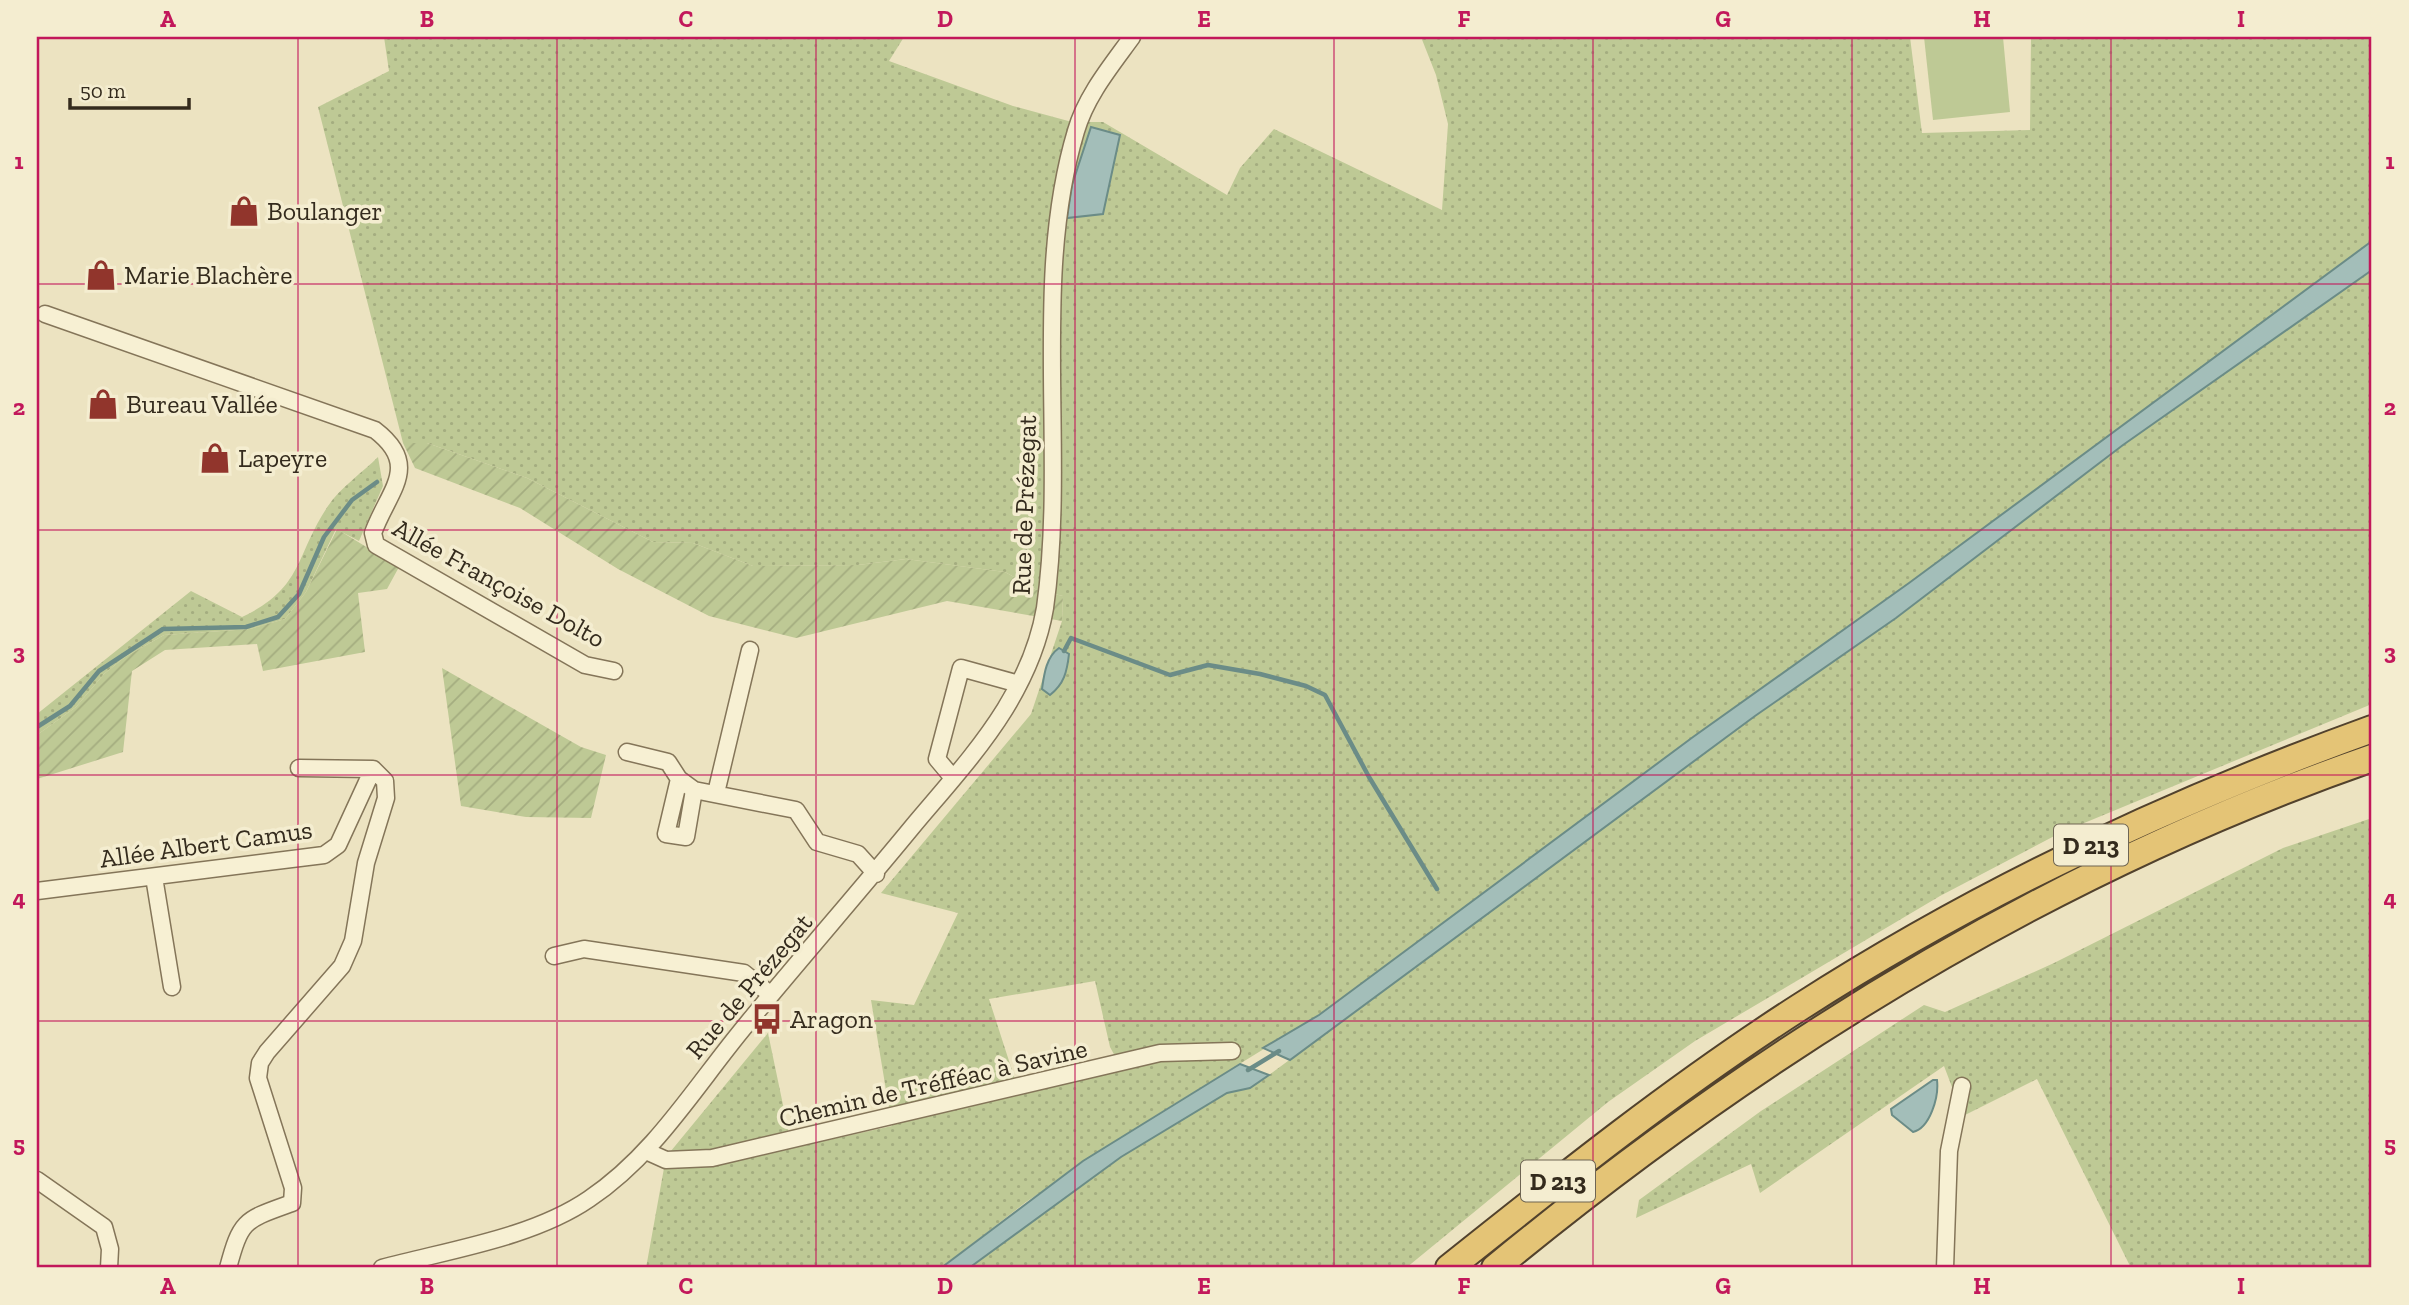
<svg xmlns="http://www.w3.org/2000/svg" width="2409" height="1305" viewBox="0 0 2409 1305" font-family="'Zilla Slab',serif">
  <defs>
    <pattern id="grass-dots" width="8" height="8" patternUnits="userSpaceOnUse" patternTransform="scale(1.75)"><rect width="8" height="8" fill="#bec995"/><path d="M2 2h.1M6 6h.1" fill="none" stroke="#a4ad80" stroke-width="1.8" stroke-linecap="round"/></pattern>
    <pattern id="garden-furrows" width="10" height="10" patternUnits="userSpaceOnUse" patternTransform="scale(1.75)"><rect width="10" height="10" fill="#bec995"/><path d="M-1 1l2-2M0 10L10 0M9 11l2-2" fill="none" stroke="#a4ad80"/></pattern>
  </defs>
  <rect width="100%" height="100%" fill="#ece3c1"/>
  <path fill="url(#grass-dots)" fill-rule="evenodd" d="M384,37H904L889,61L1013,106L1072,122H1103L1227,195L1240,168L1274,129L1442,210L1448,124L1436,75L1421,37H1910L1922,133L2030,130L2031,37H2372V241L1909,583L1693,737L1319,1015L1150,1119L1026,1202L941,1268H646L666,1157L768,1033L792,1148L892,1126L871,1000L914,1005L958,913L881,893L1031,714L1062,621L1063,596L1037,590L1005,572L906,559L858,565L753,566L693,543L653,542L527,478L427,443H403L318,107L389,71ZM1095,981L1110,1047L1122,1069L1020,1095L989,999Z
    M2372,270V704L2060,833L1940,896L1695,1041L1608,1102L1406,1268H969L1121,1157L1227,1093L1250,1088L1261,1081L1755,716L1896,618L2123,445Z
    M378,457L383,486L359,541L336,529L306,592L285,619L250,629L164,635L125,657L104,674L76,707L37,735V714L191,591L242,617C304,588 295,555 328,506C340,488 363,472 378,457Z
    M2372,818V1268H2131L2037,1079L1963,1116L1944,1066L1760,1193L1751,1164L1636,1218L1639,1200L1761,1111L1924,1005L1945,1012L2054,963L2283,848Z"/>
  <path fill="url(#garden-furrows)" d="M403,443H427L527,478L653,542L693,543L753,566L858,565L906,559L1005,572L1037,590L1063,596L1062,621L947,601L796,638L709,616L618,569L520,508L415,468Z
    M337,529L399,567L387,589L358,593L365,652L263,671L257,644L165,650L132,671L123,752L37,779V735L76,707L104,674L125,657L164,635L250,629L285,619L306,592Z
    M442,668L581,747L606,755L591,818L526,817L461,806Z"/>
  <path fill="#bec995" d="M1924,37H2003L2010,112L1933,120Z"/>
  <path fill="#a3beb9" stroke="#6b8c87" stroke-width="2" d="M1091,127L1120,135L1103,214L1067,218L1072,185Z
    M2372,241V270L2123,445L1896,618L1755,716L1290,1060L1263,1048L1319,1015L1693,737L1909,583Z
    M1059,648L1069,654C1067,672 1064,684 1050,695L1042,689C1044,675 1046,657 1059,648Z
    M1240,1064L1269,1075L1250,1088L1227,1093L1121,1157L969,1268H941L1083,1161Z
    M1933,1080H1937C1939,1097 1930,1128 1913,1132L1892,1115L1891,1109Z"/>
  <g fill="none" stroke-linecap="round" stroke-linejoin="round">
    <path stroke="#6b8c87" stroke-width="4.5" d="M1064,651L1071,638L1170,675L1208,665L1260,674L1306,686L1325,695L1369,777L1437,889
      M37,727L70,706L99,671L163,629L246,627L278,617L299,594L324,537L352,500L377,482
      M1248,1070L1279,1051"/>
    <defs>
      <path id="minor" d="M45,314L375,430C422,466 388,491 373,533L376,545L585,665L614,671
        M627,752L668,762L679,779L694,790L796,810L817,842L858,854L876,874
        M953,778L937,759L961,668L1019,684
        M679,779L666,834L686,837L694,790
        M716,793L750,650
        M154,877L172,987
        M37,891L324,855L338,845L373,769
        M554,956L584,949L744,973L771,995
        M646,1151L666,1160L712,1158L1160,1053L1232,1051
        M37,1180L104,1227L110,1249L109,1268
        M228,1268C241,1219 245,1220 292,1203L293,1188L258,1078L260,1063L267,1052L342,966L353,941L366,863L386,798L385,781L373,769L299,768
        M382,1268C448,1250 532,1238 589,1199C655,1155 696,1085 746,1025C801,958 858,893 913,826C944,789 979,751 1005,709C1024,678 1039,644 1045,608C1067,453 1031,280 1076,131C1086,96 1111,66 1132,37
        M1945,1268L1949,1151L1962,1086"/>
      <path id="trunk" d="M1449,1268C1563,1177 1677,1086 1800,1007C1979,892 2173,801 2372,729
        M1495,1268C1757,1052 2050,870 2372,758"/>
    </defs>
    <use href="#minor" stroke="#847559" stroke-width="19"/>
    <use href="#trunk" stroke="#52422d" stroke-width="30"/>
    <use href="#minor" stroke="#f7f0d3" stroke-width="16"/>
    <use href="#trunk" stroke="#e4c476" stroke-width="26"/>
  </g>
  <path fill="none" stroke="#c2185b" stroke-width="2" stroke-opacity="0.55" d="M298,37V1268M557,37V1268M816,37V1268M1075,37V1268M1334,37V1268M1593,37V1268M1852,37V1268M2111,37V1268M37,284H2372M37,530H2372M37,775H2372M37,1021H2372"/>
  <defs>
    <symbol id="shop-bare" viewBox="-9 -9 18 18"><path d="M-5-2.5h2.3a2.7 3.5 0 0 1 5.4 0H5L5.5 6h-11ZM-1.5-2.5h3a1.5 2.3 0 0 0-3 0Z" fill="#91352c" stroke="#f4edd0" stroke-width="2.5" paint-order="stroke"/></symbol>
    <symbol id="bus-bare" viewBox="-9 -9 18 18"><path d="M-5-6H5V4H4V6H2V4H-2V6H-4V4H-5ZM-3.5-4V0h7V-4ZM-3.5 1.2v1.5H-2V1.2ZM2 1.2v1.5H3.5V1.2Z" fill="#91352c" stroke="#f4edd0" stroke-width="2.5" paint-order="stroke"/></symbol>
  </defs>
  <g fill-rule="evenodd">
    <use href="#shop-bare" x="222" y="189" width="44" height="44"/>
    <use href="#shop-bare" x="79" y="253" width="44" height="44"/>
    <use href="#shop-bare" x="81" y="382" width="44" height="44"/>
    <use href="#shop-bare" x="193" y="436" width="44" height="44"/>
    <use href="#bus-bare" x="745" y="997" width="44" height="44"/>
  </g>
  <g text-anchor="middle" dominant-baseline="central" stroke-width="7" stroke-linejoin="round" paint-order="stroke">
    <g fill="#f4edd0" stroke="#6e6553" stroke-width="2">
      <rect x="2054" y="824.5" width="74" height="41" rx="5"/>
      <rect x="1521" y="1160.5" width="74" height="41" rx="5"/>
    </g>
    <g font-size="24" font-weight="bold" fill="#342b1d">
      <text x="2091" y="845">D 213</text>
      <text x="1558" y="1181">D 213</text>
    </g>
    <g font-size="26" fill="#342b1d" stroke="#f4edd0" text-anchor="start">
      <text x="267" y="211">Boulanger</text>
      <text x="124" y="275">Marie Blachère</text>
      <text x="126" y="404">Bureau Vallée</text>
      <text x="238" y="458">Lapeyre</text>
      <text x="790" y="1019">Aragon</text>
    </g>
    <g font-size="26" fill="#342b1d" stroke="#f4edd0">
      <text transform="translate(1024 505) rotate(-88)">Rue de Prézegat</text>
      <text transform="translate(499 583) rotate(29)">Allée Françoise Dolto</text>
      <text transform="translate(206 844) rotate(-8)">Allée Albert Camus</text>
      <text transform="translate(749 986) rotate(-50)">Rue de Prézegat</text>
      <text transform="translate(933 1083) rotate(-13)">Chemin de Tréfféac à Savine</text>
    </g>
  </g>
  <rect width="2409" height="1305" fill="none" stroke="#f4edd0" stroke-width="77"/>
  <path d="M70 98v10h119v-10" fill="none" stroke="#342b1d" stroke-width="3.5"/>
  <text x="80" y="98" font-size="21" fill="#342b1d" stroke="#f4edd0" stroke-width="5" paint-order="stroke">50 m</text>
  <rect x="38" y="38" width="2332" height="1228" fill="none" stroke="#c2185b" stroke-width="2.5"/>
  <g font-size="23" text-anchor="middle" font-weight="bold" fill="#c2185b">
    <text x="168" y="27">A</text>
    <text x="427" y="27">B</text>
    <text x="686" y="27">C</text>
    <text x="945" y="27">D</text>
    <text x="1204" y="27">E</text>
    <text x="1464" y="27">F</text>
    <text x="1723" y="27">G</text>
    <text x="1982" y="27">H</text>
    <text x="2241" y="27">I</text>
    <text x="19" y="169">1</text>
    <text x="2390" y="169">1</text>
    <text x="19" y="415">2</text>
    <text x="2390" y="415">2</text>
    <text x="19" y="660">3</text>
    <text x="2390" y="660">3</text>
    <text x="19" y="906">4</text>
    <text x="2390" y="906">4</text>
    <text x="19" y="1152">5</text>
    <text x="2390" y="1152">5</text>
    <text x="168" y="1294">A</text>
    <text x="427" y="1294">B</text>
    <text x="686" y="1294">C</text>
    <text x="945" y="1294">D</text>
    <text x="1204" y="1294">E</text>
    <text x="1464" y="1294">F</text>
    <text x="1723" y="1294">G</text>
    <text x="1982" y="1294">H</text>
    <text x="2241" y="1294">I</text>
  </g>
</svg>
